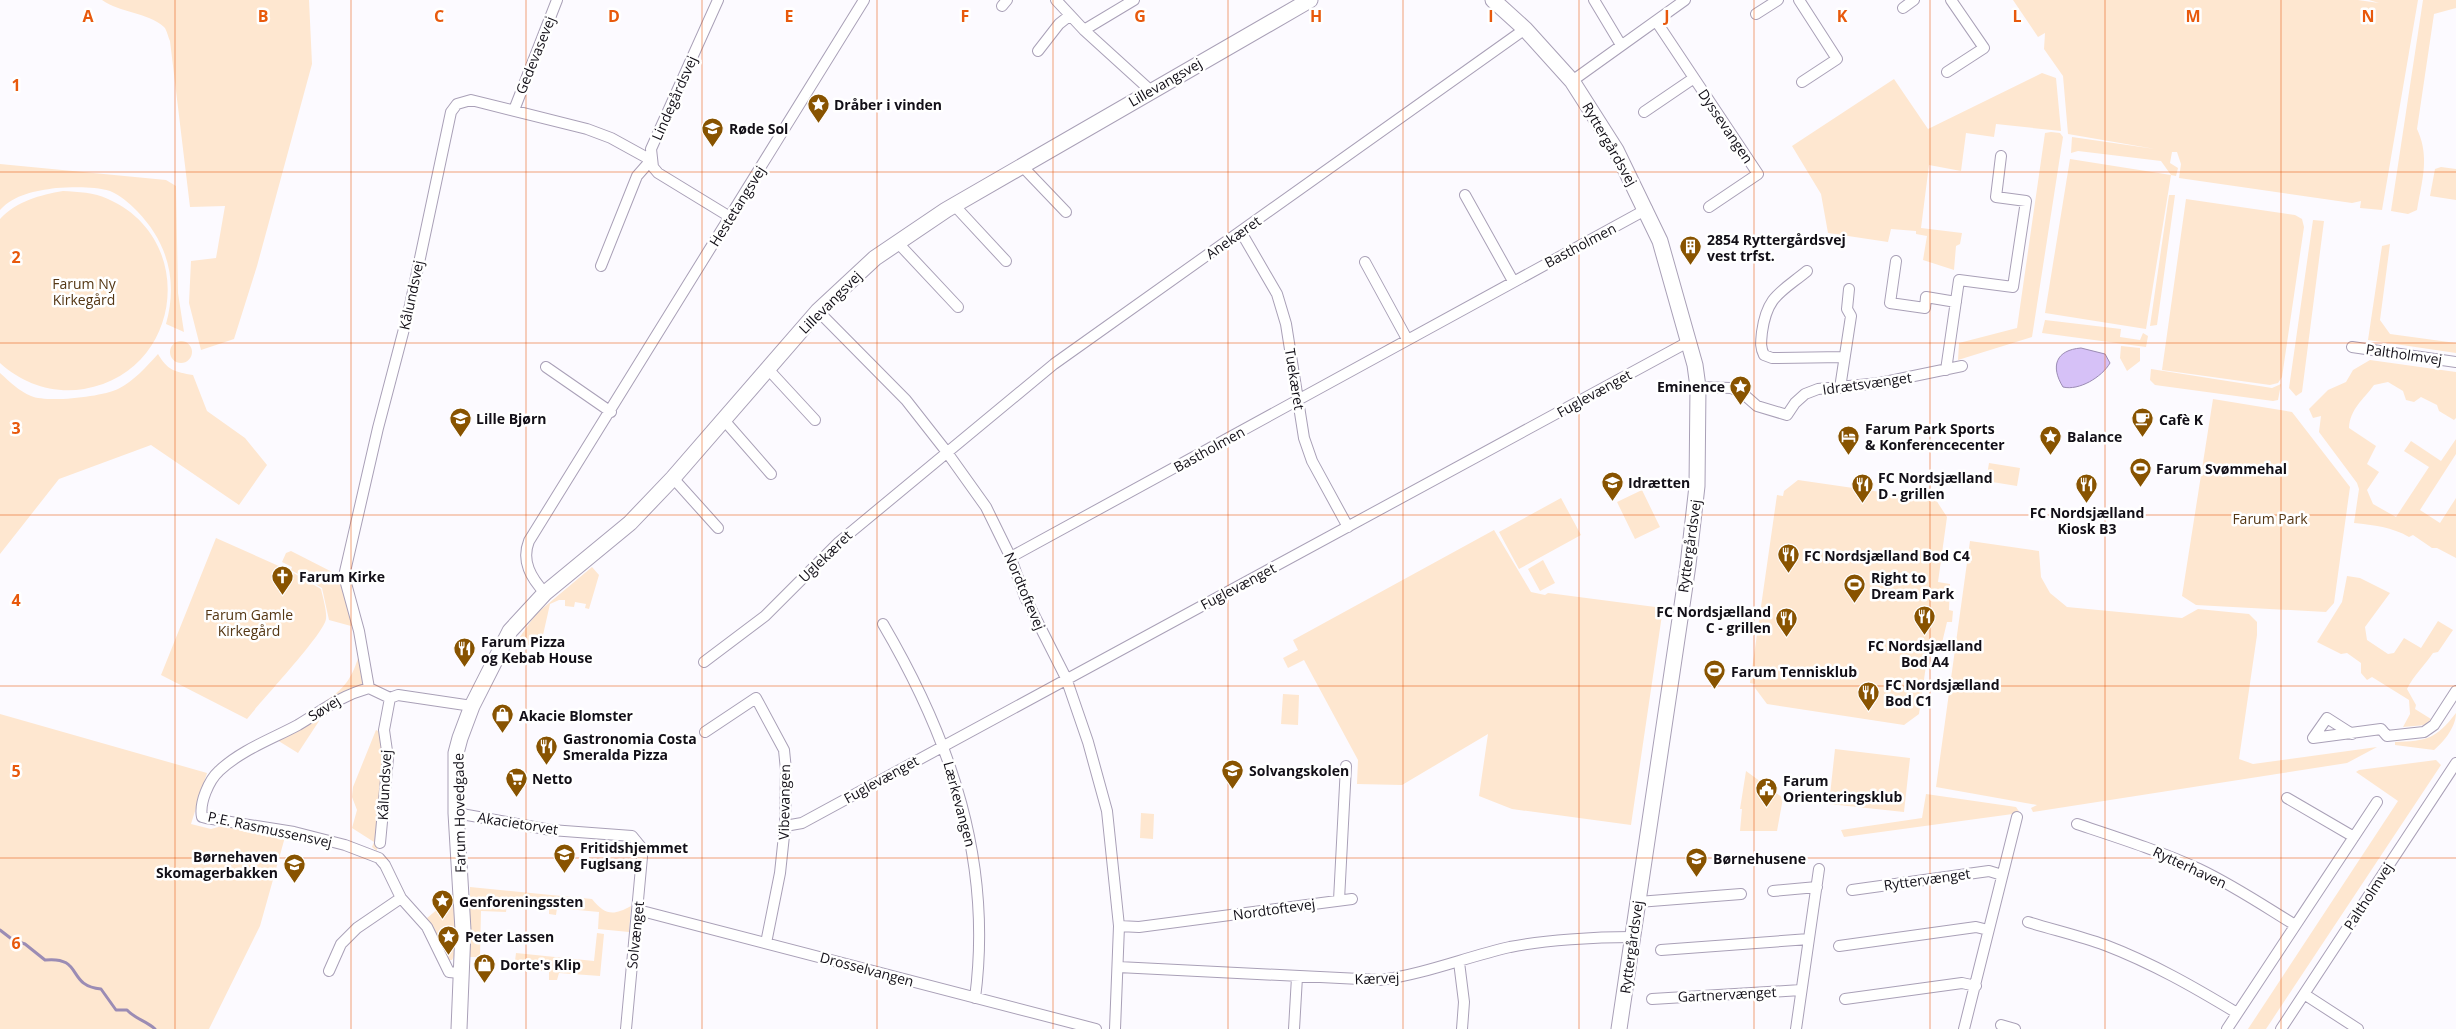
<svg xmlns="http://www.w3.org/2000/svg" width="2456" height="1029" viewBox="0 0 2456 1029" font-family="'Open Sans',sans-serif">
  <rect width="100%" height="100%" fill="#fcfaff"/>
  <path fill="#fee7d0" d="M102,0H309L312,64L257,266L234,339L201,350L189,303L191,261L216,258L225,206L190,207L170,41C168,37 167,30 164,27C147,12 120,13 102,0Z
    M2013,0H2358L2379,3L2369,0H2418L2382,210L2360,208L2361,201L2352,203L2179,178L2181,164L2177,152H2172L2170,163L2178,168L2176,176L2171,175L2161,161L2078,151L2071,153L2072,137L2155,149L2068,134L2063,76L2044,49L2045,33L2038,37Z
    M2423,0H2456V8L2434,14L2417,129C2430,157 2422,180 2417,210L2408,214L2391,211Z
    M2042,73L2056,78L2061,131L1996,124L1994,137L1966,133L1961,171L1929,165L1921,228L1962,233L1960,244L1956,246L1954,270L1923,260L1927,236L1916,234V231L1891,229L1888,242L1828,233L1821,194L1792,146L1894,79L1928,129Z
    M2051,132L2060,133L2063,137L2032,337L1958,360L1959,343L2017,328L2045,133Z
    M2070,159L2171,175L2146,329L2045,313Z
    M0,164L166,180L176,186L178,293L184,332L166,324C178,281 168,243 137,211C129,203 120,195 110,191C94,186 72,187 56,188C35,191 15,194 0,210Z
    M2441,167L2456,169V200L2430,196L2435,169Z
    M63,191C78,192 94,192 108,199C199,239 182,373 84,389C53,394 23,384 0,363V219C17,201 40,195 63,191Z
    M2169,195H2175L2157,325L2150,326Z
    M2186,199L2295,215L2302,219L2304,227L2282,377L2278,383L2270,385L2162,370Z
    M2313,220L2324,221L2302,392L2296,396L2289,388Z
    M2390,244L2380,320L2390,334L2456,343V353L2368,340L2382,246Z
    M2045,320L2121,329L2120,337L2140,340L2143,333L2148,336L2146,347L2042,333Z
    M170 352a11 11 0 1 1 22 0a11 11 0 1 1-22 0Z
    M2121,346L2140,348V361L2127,371L2120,358Z
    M158,354C167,370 175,372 193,375L207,411L245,438L267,465L239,505L151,445L59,479L0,554V373C10,382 19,391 31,396C47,403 101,397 118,389C134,381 146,367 158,354Z
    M2370,360L2456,372V418L2454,420L2439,411L2437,405L2421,397L2414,402L2406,400L2403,391L2388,382L2374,385C2363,400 2350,409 2349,428L2376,446L2367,464L2379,472L2367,490L2373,504L2396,517L2429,467L2404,451L2411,441L2441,461L2456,439V454L2420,510L2440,523L2456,498V558L2437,548H2432L2413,535L2409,537C2392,527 2374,525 2354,523L2359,489L2357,483L2319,432L2321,416L2313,418L2309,409L2328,390L2346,382L2353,370Z
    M2151,369L2272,388L2281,384L2278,400L2273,401L2155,385L2150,380Z
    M2213,399L2292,412L2350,487L2334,603L2326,612L2196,605L2182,596Z
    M1989,463L2020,468L2017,486L1986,481Z
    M1798,480L1936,500L1947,517L1938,582L1950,584L1949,610L1953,611L1952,622H1947L1941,647L1929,645L1919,714L1904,725L1767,704L1755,688V684L1750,683L1777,495L1783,496L1784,491Z
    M1642,490L1660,527L1635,539L1617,502Z
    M1561,498L1581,535L1519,569L1499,532Z
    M1494,530L1531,592L1545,595L1548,593L1663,608L1631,825L1512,809L1479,796L1488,734L1402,785L1357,784L1358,760L1304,660L1288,668L1283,658L1298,650L1293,640Z
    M216,538L290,571L321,589C323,598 327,611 326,619C324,634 260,702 247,719L161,675Z
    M1970,541L2039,551L2041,577L2050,593L2067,607L2182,618L2198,609L2249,614L2257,622V635L2239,759L2253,764L2377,747L2347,763L2033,812L2031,808L2037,805L1936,787Z
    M291,551L340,576L353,624L351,626L329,620L322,588L291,570L292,567L282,562L286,553Z
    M1543,560L1555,583L1540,591L1528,569Z
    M592,567L599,575L589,609L585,608L586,604L575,602L574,607L565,606V600H559L550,604L543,635L538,634L535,647L517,641L536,614Z
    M2347,576L2360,578L2390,593L2365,627L2367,640L2388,654L2394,653L2404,638L2421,648L2438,621L2453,630L2438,652L2433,653C2424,666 2414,675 2407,689L2416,705L2415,709L2431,719L2426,725L2403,727L2410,714L2409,700L2372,677L2367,680L2361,673V663L2347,653L2341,654L2317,642L2342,602Z
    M360,652L363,686L322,707L321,704C345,689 352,679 360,652Z
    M1283,694L1299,695L1298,725L1281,724Z
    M2456,713C2456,726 2445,741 2434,750L2395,745V742C2427,741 2436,739 2456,713Z
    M0,714L207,773L191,824L211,829L222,826L285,837L260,926L209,1029H0Z
    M317,719L319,721L298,753L277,740Z
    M376,730L378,731L384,753L378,811L377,851L372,847L374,842L352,828L357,810L352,797L353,787Z
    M1835,749L1910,758L1904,812L1829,804Z
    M2436,760L2441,765L2266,1029H2248L2398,801L2356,772L2359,770Z
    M1746,771L1783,798L1777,831H1740L1742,809H1740Z
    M1926,794L2016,807L2020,813L1844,837L1841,830L1922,818Z
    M1141,813L1154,814L1153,839L1140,838Z
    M470,887L592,899C605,915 613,916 631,906L629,932L598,929L599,912L557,908L556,915L549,914V907L507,903L506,912L481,911L480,957H470Z
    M450,899L457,900V950L452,960H448L427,918Z
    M597,933L604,934L600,976L559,973L557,980H549V971L514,969L516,953L594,961Z"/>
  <path fill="#d6c1f7" stroke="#9b8cb4" d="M2081,348L2105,354L2110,363C2102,377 2079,391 2063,387C2050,366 2056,350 2081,348Z"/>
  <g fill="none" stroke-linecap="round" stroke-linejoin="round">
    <path stroke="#9b8cb4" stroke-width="3" d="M0,930L13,940L25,944L45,960C84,956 66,986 101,989L116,1010H127C135,1019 147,1021 155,1029"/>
    <defs>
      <path id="street" d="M718,0L651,149L653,167L658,173L730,217
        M1056,0L1084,30L1150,90
        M1594,0L1621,45
        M1799,0L1837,59L1802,82
        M1002,6L1007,0
        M1903,8L1914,0
        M1756,14L1778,0
        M1656,21L1758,174L1709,207
        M1084,30L1134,0
        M1038,51L1059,24L1069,16
        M1947,72L1984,48L1951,0
        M1572,81L1685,0
        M514,110L557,0
        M1644,112L1694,78
        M1021,165L1066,212
        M1465,195L1513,281
        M954,205L1006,261
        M1241,232L1277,294L1286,324L1304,438L1312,461L1348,527
        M898,243L958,307
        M1896,261L1890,303L1925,308L1926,297L1956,302
        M1365,262L1407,339
        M1807,271C1780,293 1767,296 1762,332C1761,342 1760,347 1764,355L1772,358L1844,357
        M818,311L906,400L946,451L986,507L1010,556L1025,597L1066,678L1088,742L1107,811L1119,926L1115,1029
        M2352,347L2456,362
        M546,367L611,412
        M767,368L815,420
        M1946,370L1959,280L2013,287L2026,201L1996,197L2001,156
        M1698,387L1731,388L1741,392L1757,406L1787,415L1795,403L1805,394L1818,389L1880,383L1962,366
        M1840,388L1851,316L1847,309L1849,289
        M723,419L771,474
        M673,478L718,528
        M1011,557L1647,209
        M545,593C531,578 521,561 529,541L864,0
        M883,624C951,740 993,862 975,998
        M704,662L765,616L839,542L1054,364L1525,29
        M369,688L359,631L344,576L378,428L409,310L451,112L457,104L471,100L587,129L611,138L651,160L637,176L601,266
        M705,732L756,698L784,750L786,770L785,826L780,873L766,943
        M2352,734L2327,718L2313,738L2381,729L2387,736L2424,732L2434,725L2456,691
        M2287,798L2354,837
        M456,813L551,830L632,836L641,847L642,857L626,1029
        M2077,824C2119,838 2160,851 2199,869C2233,885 2264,906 2295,925
        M785,826L802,823L1688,342
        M380,843L388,758L384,730L390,698
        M1852,890L1989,871L2002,875
        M1773,891L1817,887
        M1339,900L1346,766
        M1638,902L1741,894
        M638,910L1096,1029
        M2028,922C2054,930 2080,936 2105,945C2152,963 2194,987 2237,1013
        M1119,926L1139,927L1352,899
        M1839,946L1976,927L1988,930
        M1661,950L1809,939
        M1459,962L1464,1002L1462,1029
        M1118,967L1380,980C1425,974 1466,957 1510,947C1545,940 1596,937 1632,937
        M329,971L341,944L357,928L401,898
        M460,973L449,972L427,927L401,898L385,865L379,858L345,845L294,832L206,818L202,817C199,803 209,780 219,771C241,750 272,739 298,725C323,710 340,696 369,688L390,698L398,695L472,706
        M2304,994L2358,1029
        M1652,999L1801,990
        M1845,999L1962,983L1976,986
        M2001,1025L2015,1029
        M1294,1029L1297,977
        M1796,1029L1819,869
        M1964,1029L2017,817
        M2227,1029L2377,802
        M2281,1029L2456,763"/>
      <path id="secondary" d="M1493,0L1525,29L1572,81L1616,150L1660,241L1695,365L1698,387L1697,486L1688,565L1619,1029
        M459,1029L463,930L456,813V753L460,738L472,706L510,631L545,593L630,523L673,478L818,311L875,258L946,210L1310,0"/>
    </defs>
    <use href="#street" stroke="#a9a0b7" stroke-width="12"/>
    <use href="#secondary" stroke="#a9a0b7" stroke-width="17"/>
    <use href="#street" stroke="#fff" stroke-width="10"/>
    <use href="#secondary" stroke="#fff" stroke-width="15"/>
  </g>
  <path fill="none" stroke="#e8590c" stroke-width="1" stroke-opacity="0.55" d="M175,0V1029M351,0V1029M526,0V1029M702,0V1029M877,0V1029M1053,0V1029M1228,0V1029M1403,0V1029M1579,0V1029M1754,0V1029M1930,0V1029M2105,0V1029M2281,0V1029M0,172H2456M0,343H2456M0,515H2456M0,686H2456M0,858H2456"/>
  <defs>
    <symbol id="sight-pin" viewBox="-11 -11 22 30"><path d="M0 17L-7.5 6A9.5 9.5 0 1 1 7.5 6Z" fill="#885300" stroke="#fff"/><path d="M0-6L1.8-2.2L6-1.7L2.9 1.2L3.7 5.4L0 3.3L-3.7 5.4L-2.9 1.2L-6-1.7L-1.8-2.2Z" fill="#fff"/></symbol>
    <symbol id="school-pin" viewBox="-11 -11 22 30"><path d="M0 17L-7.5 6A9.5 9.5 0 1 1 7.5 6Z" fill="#885300" stroke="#fff"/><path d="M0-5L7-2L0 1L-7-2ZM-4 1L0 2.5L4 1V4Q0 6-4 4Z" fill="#fff"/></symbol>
    <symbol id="building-pin" viewBox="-11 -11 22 30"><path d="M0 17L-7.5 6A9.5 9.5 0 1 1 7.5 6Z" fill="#885300" stroke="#fff"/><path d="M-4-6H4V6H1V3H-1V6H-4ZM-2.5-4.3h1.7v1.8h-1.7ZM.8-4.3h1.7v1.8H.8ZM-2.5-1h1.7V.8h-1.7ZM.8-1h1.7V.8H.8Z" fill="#fff"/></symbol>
    <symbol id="cafe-pin" viewBox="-11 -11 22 30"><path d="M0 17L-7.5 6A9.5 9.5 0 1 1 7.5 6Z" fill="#885300" stroke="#fff"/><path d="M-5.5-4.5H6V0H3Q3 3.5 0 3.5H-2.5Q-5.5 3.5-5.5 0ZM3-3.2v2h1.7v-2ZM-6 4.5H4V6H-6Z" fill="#fff"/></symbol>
    <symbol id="hotel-pin" viewBox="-11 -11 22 30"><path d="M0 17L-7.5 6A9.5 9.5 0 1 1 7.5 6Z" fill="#885300" stroke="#fff"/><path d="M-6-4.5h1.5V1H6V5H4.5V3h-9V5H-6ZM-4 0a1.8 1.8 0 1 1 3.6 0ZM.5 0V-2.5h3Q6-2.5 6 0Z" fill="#fff"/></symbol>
    <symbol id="stadium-pin" viewBox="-11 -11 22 30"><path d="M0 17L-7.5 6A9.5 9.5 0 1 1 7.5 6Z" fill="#885300" stroke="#fff"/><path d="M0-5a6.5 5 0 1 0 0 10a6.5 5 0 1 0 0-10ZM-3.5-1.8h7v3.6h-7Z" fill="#fff"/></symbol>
    <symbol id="restaurant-pin" viewBox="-11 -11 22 30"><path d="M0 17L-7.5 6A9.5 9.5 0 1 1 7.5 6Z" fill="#885300" stroke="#fff"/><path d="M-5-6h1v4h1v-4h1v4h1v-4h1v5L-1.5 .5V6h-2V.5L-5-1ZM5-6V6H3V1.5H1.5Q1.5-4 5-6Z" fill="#fff"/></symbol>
    <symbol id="church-pin" viewBox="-11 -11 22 30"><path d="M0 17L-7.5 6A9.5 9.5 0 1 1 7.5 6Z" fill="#885300" stroke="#fff"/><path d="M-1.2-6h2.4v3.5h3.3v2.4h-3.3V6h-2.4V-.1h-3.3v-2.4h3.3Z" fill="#fff"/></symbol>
    <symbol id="shop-pin" viewBox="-11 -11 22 30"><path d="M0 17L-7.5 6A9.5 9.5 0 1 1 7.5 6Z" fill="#885300" stroke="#fff"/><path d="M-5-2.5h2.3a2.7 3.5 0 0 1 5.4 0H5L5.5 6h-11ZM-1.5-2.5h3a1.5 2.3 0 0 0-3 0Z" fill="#fff"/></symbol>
    <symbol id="supermarket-pin" viewBox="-11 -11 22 30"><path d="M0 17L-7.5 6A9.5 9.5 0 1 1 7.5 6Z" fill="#885300" stroke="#fff"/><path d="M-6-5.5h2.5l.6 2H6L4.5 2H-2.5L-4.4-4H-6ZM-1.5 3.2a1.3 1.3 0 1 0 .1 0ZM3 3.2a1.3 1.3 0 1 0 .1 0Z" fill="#fff"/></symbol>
    <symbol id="civic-pin" viewBox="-11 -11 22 30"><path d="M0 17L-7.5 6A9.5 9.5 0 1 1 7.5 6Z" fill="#885300" stroke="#fff"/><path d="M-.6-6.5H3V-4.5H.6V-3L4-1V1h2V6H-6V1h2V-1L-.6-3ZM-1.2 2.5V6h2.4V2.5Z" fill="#fff"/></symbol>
  </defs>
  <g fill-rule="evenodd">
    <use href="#sight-pin" x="806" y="92" width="25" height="34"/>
    <use href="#school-pin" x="700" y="116" width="25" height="34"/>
    <use href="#building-pin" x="1678" y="234" width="25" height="34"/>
    <use href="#sight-pin" x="1728" y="374" width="25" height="34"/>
    <use href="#school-pin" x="448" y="406" width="25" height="34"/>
    <use href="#cafe-pin" x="2130" y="406" width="25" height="34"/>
    <use href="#hotel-pin" x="1836" y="424" width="25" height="34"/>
    <use href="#sight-pin" x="2038" y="424" width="25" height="34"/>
    <use href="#stadium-pin" x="2128" y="456" width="25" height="34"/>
    <use href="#school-pin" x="1600" y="470" width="25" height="34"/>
    <use href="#restaurant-pin" x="2074" y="472" width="25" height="34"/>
    <use href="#restaurant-pin" x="1850" y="472" width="25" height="34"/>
    <use href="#restaurant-pin" x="1776" y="542" width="25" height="34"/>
    <use href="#church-pin" x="270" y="564" width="25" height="34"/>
    <use href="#stadium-pin" x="1842" y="572" width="25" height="34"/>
    <use href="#restaurant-pin" x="1912" y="604" width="25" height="34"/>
    <use href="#restaurant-pin" x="1774" y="606" width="25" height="34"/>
    <use href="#restaurant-pin" x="452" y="636" width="25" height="34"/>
    <use href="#stadium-pin" x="1702" y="658" width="25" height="34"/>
    <use href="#restaurant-pin" x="1856" y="680" width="25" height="34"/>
    <use href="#shop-pin" x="490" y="702" width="25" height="34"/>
    <use href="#restaurant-pin" x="534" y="734" width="25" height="34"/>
    <use href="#school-pin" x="1220" y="758" width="25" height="34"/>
    <use href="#supermarket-pin" x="504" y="766" width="25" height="34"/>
    <use href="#civic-pin" x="1754" y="776" width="25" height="34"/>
    <use href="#school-pin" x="552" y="842" width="25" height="34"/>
    <use href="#school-pin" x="1684" y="846" width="25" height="34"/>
    <use href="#school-pin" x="282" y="852" width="25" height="34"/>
    <use href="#sight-pin" x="430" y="888" width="25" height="34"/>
    <use href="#sight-pin" x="436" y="924" width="25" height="34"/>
    <use href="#shop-pin" x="472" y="952" width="25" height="34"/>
  </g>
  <g text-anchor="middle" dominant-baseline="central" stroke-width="5" stroke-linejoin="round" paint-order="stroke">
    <g font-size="14" fill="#120f17" stroke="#fff">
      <text transform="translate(535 55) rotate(-68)">Gedevasevej</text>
      <text transform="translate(1165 82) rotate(-30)">Lillevangsvej</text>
      <text transform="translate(674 98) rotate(-66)">Lindegårdsvej</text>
      <text transform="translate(1726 126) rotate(56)">Dyssevangen</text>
      <text transform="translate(1610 144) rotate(60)">Ryttergårdsvej</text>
      <text transform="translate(737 206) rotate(-58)">Hestetangsvej</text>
      <text transform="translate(1233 237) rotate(-35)">Anekæret</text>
      <text transform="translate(1580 245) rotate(-28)">Bastholmen</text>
      <text transform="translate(411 295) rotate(-78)">Kålundsvej</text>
      <text transform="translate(830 302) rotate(-45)">Lillevangsvej</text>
      <text transform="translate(2404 354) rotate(8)">Paltholmvej</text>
      <text transform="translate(1295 379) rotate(81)">Tuekæret</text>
      <text transform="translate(1867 383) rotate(-8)">Idrætsvænget</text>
      <text transform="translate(1594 393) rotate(-29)">Fuglevænget</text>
      <text transform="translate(1209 449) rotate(-29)">Bastholmen</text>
      <text transform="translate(1689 546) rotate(-82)">Ryttergårdsvej</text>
      <text transform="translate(825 556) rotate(-44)">Uglekæret</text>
      <text transform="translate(1238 586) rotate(-28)">Fuglevænget</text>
      <text transform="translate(1025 591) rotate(67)">Nordtoftevej</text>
      <text transform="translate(324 708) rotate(-32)">Søvej</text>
      <text transform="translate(881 779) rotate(-29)">Fuglevænget</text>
      <text transform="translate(384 785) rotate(-87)">Kålundsvej</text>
      <text transform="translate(784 802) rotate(-89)">Vibevangen</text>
      <text transform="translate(960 804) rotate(75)">Lærkevangen</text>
      <text transform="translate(459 813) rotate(-91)">Farum Hovedgade</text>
      <text transform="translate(518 823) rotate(9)">Akacietorvet</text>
      <text transform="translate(270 829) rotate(12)">P.E. Rasmussensvej</text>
      <text transform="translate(2190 867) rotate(25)">Rytterhaven</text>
      <text transform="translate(1927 879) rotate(-8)">Ryttervænget</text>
      <text transform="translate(2368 896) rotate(-57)">Paltholmvej</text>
      <text transform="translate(1274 909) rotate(-8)">Nordtoftevej</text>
      <text transform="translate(635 935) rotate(-84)">Solvænget</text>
      <text transform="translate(1631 947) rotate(-82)">Ryttergårdsvej</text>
      <text transform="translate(867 969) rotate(15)">Drosselvangen</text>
      <text transform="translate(1377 978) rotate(-2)">Kærvej</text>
      <text transform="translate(1727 994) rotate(-3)">Gartnervænget</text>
    </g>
    <g font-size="14" font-weight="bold" fill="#120f17" stroke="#fff" text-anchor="start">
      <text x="834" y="104">Dråber i vinden</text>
      <text x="729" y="128">Røde Sol</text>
      <text x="1707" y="239">2854 Ryttergårdsvej<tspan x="1707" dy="16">vest trfst.</tspan></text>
      <text x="1725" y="386" text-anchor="end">Eminence</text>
      <text x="476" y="418">Lille Bjørn</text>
      <text x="2159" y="419">Cafè K</text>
      <text x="1865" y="428">Farum Park Sports<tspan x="1865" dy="16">&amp; Konferencecenter</tspan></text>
      <text x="2067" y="436">Balance</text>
      <text x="2156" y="468">Farum Svømmehal</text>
      <text x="1878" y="477">FC Nordsjælland<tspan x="1878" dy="16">D - grillen</tspan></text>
      <text x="1628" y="482">Idrætten</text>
      <text x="2087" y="512" text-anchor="middle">FC Nordsjælland<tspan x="2087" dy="16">Kiosk B3</tspan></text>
      <text x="1804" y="555">FC Nordsjælland Bod C4</text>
      <text x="299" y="576">Farum Kirke</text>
      <text x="1871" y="577">Right to<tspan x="1871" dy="16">Dream Park</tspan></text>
      <text x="1771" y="611" text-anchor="end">FC Nordsjælland<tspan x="1771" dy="16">C - grillen</tspan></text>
      <text x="481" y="641">Farum Pizza<tspan x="481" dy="16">og Kebab House</tspan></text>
      <text x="1925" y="645" text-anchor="middle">FC Nordsjælland<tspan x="1925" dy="16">Bod A4</tspan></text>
      <text x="1731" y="671">Farum Tennisklub</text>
      <text x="1885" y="684">FC Nordsjælland<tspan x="1885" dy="16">Bod C1</tspan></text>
      <text x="519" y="715">Akacie Blomster</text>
      <text x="563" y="738">Gastronomia Costa<tspan x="563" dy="16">Smeralda Pizza</tspan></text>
      <text x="1249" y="770">Solvangskolen</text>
      <text x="532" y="778">Netto</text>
      <text x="1783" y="780">Farum<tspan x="1783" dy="16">Orienteringsklub</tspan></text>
      <text x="580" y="847">Fritidshjemmet<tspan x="580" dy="16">Fuglsang</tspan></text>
      <text x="278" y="856" text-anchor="end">Børnehaven<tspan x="278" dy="16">Skomagerbakken</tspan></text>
      <text x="1713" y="858">Børnehusene</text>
      <text x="459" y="901">Genforeningssten</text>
      <text x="465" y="936">Peter Lassen</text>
      <text x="500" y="964">Dorte's Klip</text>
    </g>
    <g font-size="14" fill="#543613" stroke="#fff">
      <text x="84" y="283">Farum Ny<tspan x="84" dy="16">Kirkegård</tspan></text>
      <text x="2270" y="518">Farum Park</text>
      <text x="249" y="614">Farum Gamle<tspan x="249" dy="16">Kirkegård</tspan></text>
    </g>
  </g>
  <g font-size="16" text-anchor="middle" font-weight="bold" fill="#e8590c" stroke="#fff" stroke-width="5" stroke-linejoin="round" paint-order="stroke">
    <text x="88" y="22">A</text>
    <text x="263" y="22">B</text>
    <text x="439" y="22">C</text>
    <text x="614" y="22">D</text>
    <text x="789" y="22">E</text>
    <text x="965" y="22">F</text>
    <text x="1140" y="22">G</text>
    <text x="1316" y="22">H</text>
    <text x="1491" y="22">I</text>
    <text x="1667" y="22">J</text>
    <text x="1842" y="22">K</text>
    <text x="2017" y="22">L</text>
    <text x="2193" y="22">M</text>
    <text x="2368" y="22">N</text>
    <text x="16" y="91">1</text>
    <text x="16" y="263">2</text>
    <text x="16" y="434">3</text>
    <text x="16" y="606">4</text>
    <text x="16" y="777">5</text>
    <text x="16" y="949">6</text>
  </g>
</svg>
